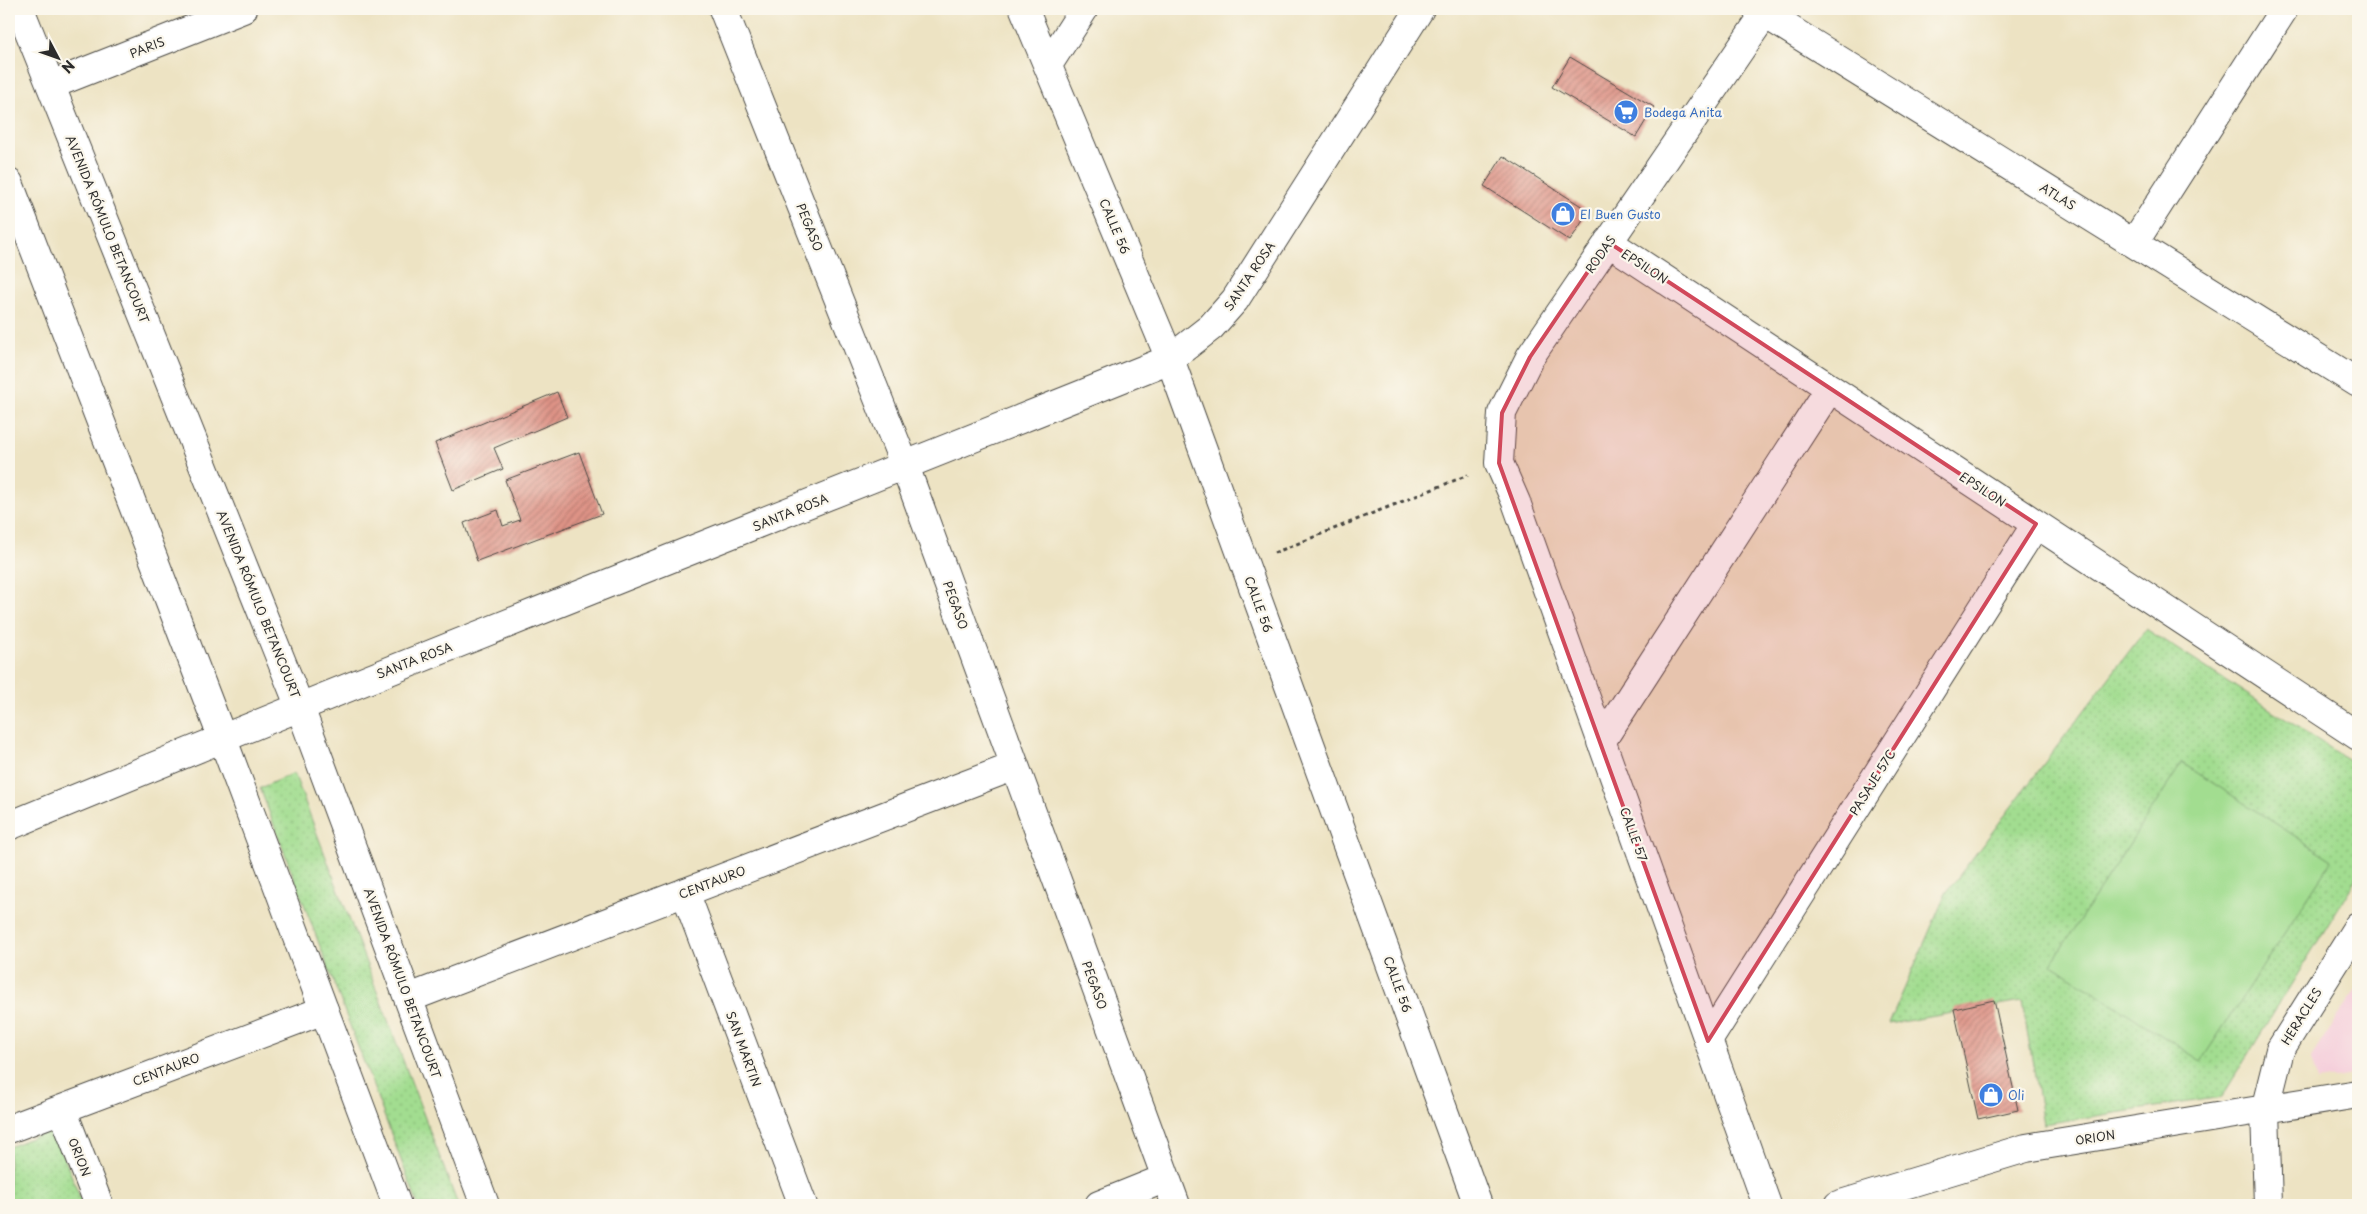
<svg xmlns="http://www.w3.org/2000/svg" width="2367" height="1214" viewBox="0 0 2367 1214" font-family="'Playpen Sans',sans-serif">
  <defs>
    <pattern id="green-dots" width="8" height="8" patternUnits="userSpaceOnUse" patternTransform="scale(1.25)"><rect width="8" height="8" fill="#a2dd90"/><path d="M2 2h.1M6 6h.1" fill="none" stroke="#8cbe7c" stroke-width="1.8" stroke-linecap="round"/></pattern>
    <pattern id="building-hatch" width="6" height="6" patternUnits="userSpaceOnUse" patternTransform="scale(1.25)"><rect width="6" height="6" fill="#de9386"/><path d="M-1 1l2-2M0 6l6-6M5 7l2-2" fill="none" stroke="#b4786e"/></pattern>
  </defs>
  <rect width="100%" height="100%" fill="#fbf7ec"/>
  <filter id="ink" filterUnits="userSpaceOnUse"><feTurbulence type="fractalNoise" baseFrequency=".02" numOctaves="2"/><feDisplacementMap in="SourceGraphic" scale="10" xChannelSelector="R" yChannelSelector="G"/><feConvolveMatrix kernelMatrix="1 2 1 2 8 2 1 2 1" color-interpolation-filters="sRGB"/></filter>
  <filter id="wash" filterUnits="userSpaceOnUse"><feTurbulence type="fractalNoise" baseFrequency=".0096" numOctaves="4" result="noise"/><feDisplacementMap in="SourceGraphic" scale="20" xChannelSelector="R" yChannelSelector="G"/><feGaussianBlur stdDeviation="1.12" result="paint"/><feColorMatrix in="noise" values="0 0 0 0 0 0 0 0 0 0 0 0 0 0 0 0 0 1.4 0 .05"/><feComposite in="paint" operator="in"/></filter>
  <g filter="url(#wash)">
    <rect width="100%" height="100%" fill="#ede3c3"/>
    <path fill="#f5cfdb" d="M2358,987V1074L2317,1081L2311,1058Z"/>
    <path fill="url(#green-dots)" stroke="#66845e" d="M2146,629L2358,766V876L2222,1097L2043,1124L2022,1001L1889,1024L1946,893Z
      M294,773L458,1205H418L260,788Z
      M53,1129L83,1205H9V1147Z"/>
    <path fill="#a2dd90" stroke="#66845e" d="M2182,763L2332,860L2201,1061L2051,964Z"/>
    <g id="blocks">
      <path fill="url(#building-hatch)" d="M1570,57L1654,107L1636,137L1552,87Z
        M1503,156L1589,211L1570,241L1484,186Z
        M557,392L567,417L494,448L503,469L453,490L435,443Z
        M579,452L602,514L477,561L464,523L498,510L503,526L520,520L505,480Z
        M1994,1000L2018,1110L1978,1119L1954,1009Z"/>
    </g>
  </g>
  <g filter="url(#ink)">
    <use href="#blocks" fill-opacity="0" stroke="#484742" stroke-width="1"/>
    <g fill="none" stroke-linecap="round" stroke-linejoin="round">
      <defs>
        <path id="street" d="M723,9L905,466L1176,1205
          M1024,9L1170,359L1478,1205
          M1757,9L2358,383
          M1048,65L1084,9
          M51,85L243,9
          M1608,242L2358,736
          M2134,243L2284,9
          M1601,742L1830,388
          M9,826C394,666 783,515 1170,359L1211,327L1235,300L1420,9
          M685,892L803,1205
          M409,998L1015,766
          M1708,1041L2036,524
          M62,1109L99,1205
          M9,1129L324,1010
          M1099,1205L1166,1178
          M1767,1205L1516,502L1499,463L1502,413L1530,357L1768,9
          M1838,1205L2026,1148L2358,1094
          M2268,1205L2265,1110L2280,1050L2358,926"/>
        <path id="secondary" d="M20,9L299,705L485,1205
          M9,183L222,737L397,1205"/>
      </defs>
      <use href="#street" stroke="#484742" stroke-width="30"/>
      <use href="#secondary" stroke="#484742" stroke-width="30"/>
      <path stroke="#484742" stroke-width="3" stroke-dasharray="4 4" stroke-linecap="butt" d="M1274,553L1468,475"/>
      <use href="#street" stroke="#fff" stroke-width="28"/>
      <use href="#secondary" stroke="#fff" stroke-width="28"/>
    </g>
  </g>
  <path fill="#d1495b" fill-opacity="0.2" stroke="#d1495b" stroke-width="4" stroke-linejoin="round" d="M1608,242L2036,524L1708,1041L1499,463L1502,413L1530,357Z"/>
  <defs>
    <symbol id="supermarket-disc" viewBox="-11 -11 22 22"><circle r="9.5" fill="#3f7fe0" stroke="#fbf7ec"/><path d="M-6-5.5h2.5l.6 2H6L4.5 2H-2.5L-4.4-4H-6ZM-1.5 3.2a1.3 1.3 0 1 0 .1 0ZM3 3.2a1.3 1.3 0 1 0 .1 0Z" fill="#fff"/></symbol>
    <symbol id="shop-disc" viewBox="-11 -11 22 22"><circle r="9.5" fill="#3f7fe0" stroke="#fbf7ec"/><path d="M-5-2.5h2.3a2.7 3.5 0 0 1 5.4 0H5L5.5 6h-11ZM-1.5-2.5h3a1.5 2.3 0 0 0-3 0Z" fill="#fff"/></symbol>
  </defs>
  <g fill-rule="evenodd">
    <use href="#supermarket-disc" x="1612" y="98" width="28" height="28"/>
    <use href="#shop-disc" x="1549" y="200" width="28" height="28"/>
    <use href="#shop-disc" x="1977" y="1081" width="28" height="28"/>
  </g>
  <g text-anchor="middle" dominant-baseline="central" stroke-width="4.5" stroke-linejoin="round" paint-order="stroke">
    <g font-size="12" fill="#2b2b2b" stroke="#fbf7ec">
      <text transform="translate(147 47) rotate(-22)">PARIS</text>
      <text transform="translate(2058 196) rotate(32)">ATLAS</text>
      <text transform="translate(1115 226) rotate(67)">CALLE 56</text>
      <text transform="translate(810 227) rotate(68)">PEGASO</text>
      <text transform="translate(108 229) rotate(68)">AVENIDA RÓMULO BETANCOURT</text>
      <text transform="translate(1600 254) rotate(-55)">RODAS</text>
      <text transform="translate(1645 266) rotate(33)">EPSILON</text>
      <text transform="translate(1249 276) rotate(-56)">SANTA ROSA</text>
      <text transform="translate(1983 489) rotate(33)">EPSILON</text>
      <text transform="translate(790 512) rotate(-22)">SANTA ROSA</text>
      <text transform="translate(259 604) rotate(68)">AVENIDA RÓMULO BETANCOURT</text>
      <text transform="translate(1259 604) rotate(70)">CALLE 56</text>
      <text transform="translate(956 605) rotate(70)">PEGASO</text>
      <text transform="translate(414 660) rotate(-21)">SANTA ROSA</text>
      <text transform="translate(1872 782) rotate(-58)">PASAJE 57C</text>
      <text transform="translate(1634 834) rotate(70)">CALLE 57</text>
      <text transform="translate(712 882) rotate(-21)">CENTAURO</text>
      <text transform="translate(403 983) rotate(70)">AVENIDA RÓMULO BETANCOURT</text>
      <text transform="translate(1398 984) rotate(70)">CALLE 56</text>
      <text transform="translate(1095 985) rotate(70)">PEGASO</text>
      <text transform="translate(2301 1016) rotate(-58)">HERACLES</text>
      <text transform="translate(744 1049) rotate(70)">SAN MARTIN</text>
      <text transform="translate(166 1069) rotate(-21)">CENTAURO</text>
      <text transform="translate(2095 1137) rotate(-9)">ORION</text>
      <text transform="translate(80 1157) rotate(69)">ORION</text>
    </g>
    <g font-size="12" fill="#366cbe" stroke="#fbf7ec" text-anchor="start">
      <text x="1644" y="112">Bodega Anita</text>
      <text x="1580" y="214">El Buen Gusto</text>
      <text x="2008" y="1095">Oli</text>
    </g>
  </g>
  <rect width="2367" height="1214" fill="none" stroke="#fbf7ec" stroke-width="30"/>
  <g transform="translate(58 58) rotate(131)" stroke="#fbf7ec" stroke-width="4" paint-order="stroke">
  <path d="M0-4L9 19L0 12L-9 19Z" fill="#2b2b2b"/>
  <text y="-8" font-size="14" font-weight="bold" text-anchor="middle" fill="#2b2b2b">N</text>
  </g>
</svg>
